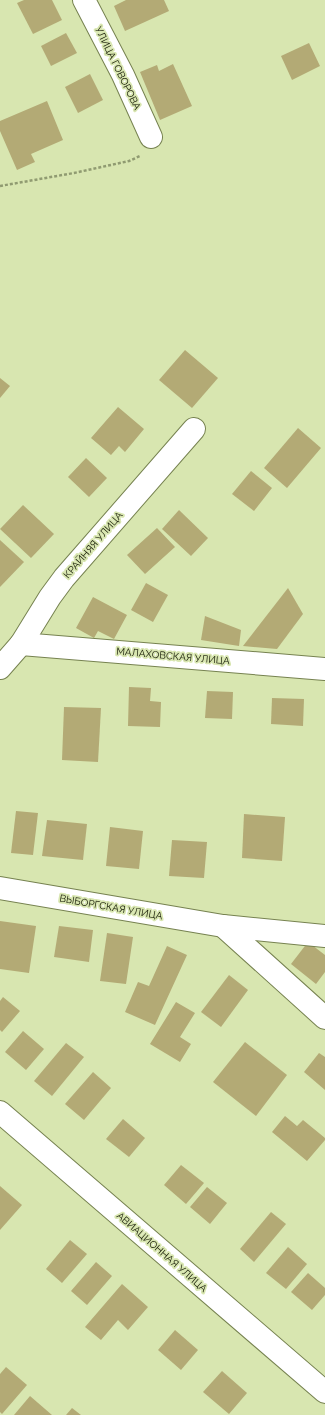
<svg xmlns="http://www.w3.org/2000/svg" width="325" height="1415" font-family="Raleway,sans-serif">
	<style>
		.building { fill: #b3aa75 }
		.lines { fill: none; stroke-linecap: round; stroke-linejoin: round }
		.minor-casing { stroke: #768250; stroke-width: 24 }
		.path { stroke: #909b71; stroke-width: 2.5; stroke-dasharray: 3 2; stroke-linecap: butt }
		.minor { stroke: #fff; stroke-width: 22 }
		.labels { text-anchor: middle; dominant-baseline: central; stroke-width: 3.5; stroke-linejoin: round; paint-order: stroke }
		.street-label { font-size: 10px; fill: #131704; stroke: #d8e6b0 }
	</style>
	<rect width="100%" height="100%" fill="#d8e6b0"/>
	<g class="building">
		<path d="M24,0H52L62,20L33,34L17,3Z"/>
		<path d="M126,0H164L169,11L125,31L114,6Z"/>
		<path d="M66,33L77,53L51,66L41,46Z"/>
		<path d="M309,43L320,66L292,80L281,56Z"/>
		<path d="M173,64L192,106L160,120L140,72L157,65L159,71Z"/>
		<path d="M90,74L103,100L78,113L65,87Z"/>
		<path d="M47,101L63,140L31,154L35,162L17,170L0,131V121Z"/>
		<path d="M185,350L218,378L192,408L159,380Z"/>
		<path d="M0,378L10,386L0,398Z"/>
		<path d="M118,407L144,429L125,452L119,446L111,455L91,438Z"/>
		<path d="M298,428L321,448L287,488L264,468Z"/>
		<path d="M86,458L107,478L89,497L68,477Z"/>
		<path d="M251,471L272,488L254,511L232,494Z"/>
		<path d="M23,505L54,534L31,558L0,529Z"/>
		<path d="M179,510L208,538L191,556L162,529Z"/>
		<path d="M157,528L175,547L145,574L127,555Z"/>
		<path d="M0,540L24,562L0,587Z"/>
		<path d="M146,583L168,595L153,622L131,610Z"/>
		<path d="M288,588L303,614L277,649L243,646Z"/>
		<path d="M93,597L127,615L114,639L98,631L94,638L76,628Z"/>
		<path d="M205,616L241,630L239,646L201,640Z"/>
		<path d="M129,687L151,688L150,701L161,702L160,727L128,726Z"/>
		<path d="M207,691L233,692L232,719L205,718Z"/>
		<path d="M272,698L304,699L303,726L271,724Z"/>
		<path d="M64,707L101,708L98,762L62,760Z"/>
		<path d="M16,811L38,813L33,855L11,853Z"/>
		<path d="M244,814L285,817L282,861L242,858Z"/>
		<path d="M47,820L87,824L83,860L42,856Z"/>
		<path d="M110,827L143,831L139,869L106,866Z"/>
		<path d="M172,840L207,842L204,878L169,876Z"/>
		<path d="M0,921L36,926L29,973L0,969Z"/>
		<path d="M59,926L93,930L89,962L54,957Z"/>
		<path d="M107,933L133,937L126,984L100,981Z"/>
		<path d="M308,942L325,955V972L316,984L291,964Z"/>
		<path d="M167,946L187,955L155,1025L125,1012L138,982L149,986Z"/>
		<path d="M229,975L248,990L221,1027L201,1012Z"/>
		<path d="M3,997L20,1011L2,1032L0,1030V1001Z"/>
		<path d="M176,1002L195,1013L180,1037L191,1044L180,1062L150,1044Z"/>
		<path d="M23,1031L44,1049L26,1070L5,1052Z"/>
		<path d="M245,1042L287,1075L256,1116L213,1082Z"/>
		<path d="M66,1043L84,1057L52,1096L34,1081Z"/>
		<path d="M319,1053L325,1057V1090L304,1072Z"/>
		<path d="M93,1072L111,1088L84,1120L65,1104Z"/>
		<path d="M285,1116L297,1126L303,1120L325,1138V1140L307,1161L272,1132Z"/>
		<path d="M123,1119L145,1138L129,1157L106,1139Z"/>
		<path d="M181,1165L204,1183L186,1204L164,1185Z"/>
		<path d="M0,1186L22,1205L0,1230Z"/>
		<path d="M207,1187L227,1203L210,1224L190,1207Z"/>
		<path d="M271,1212L286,1224L254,1262L240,1249Z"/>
		<path d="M70,1240L87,1254L62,1283L46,1269Z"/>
		<path d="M288,1247L307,1264L286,1289L266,1273Z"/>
		<path d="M96,1262L112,1276L87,1305L71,1291Z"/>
		<path d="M308,1273L325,1288V1295L312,1310L291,1292Z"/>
		<path d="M122,1284L148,1307L128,1330L118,1320L101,1340L85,1327Z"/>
		<path d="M175,1330L198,1350L181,1370L158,1350Z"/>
		<path d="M6,1367L27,1385L2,1414L0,1412V1374Z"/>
		<path d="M222,1371L247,1393L229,1414L203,1392Z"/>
		<path d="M30,1396L52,1415H14Z"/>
		<path d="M72,1408L81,1415H66Z"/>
	</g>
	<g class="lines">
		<g class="minor-casing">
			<g id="minor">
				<path d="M84,0L123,75L151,137"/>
				<path d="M21,644L325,669"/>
				<path d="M0,668L21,644L50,597L64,578L194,429"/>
				<path d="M0,888L223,926L325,936"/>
				<path d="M223,926L325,1018"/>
				<path d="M0,1112L325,1392"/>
			</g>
		</g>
		<path class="path" d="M0,186L74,173L129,161L140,156"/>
		<use href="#minor" class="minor"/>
	</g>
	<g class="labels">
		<g class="street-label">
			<text transform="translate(118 68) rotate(64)">УЛИЦА ГОВОРОВА</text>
			<text transform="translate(93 545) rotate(-49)">КРАЙНЯЯ УЛИЦА</text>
			<text transform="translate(173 656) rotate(5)">МАЛАХОВСКАЯ УЛИЦА</text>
			<text transform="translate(111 907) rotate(10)">ВЫБОРГСКАЯ УЛИЦА</text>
			<text transform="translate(162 1252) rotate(41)">АВИАЦИОННАЯ УЛИЦА</text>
		</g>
	</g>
</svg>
